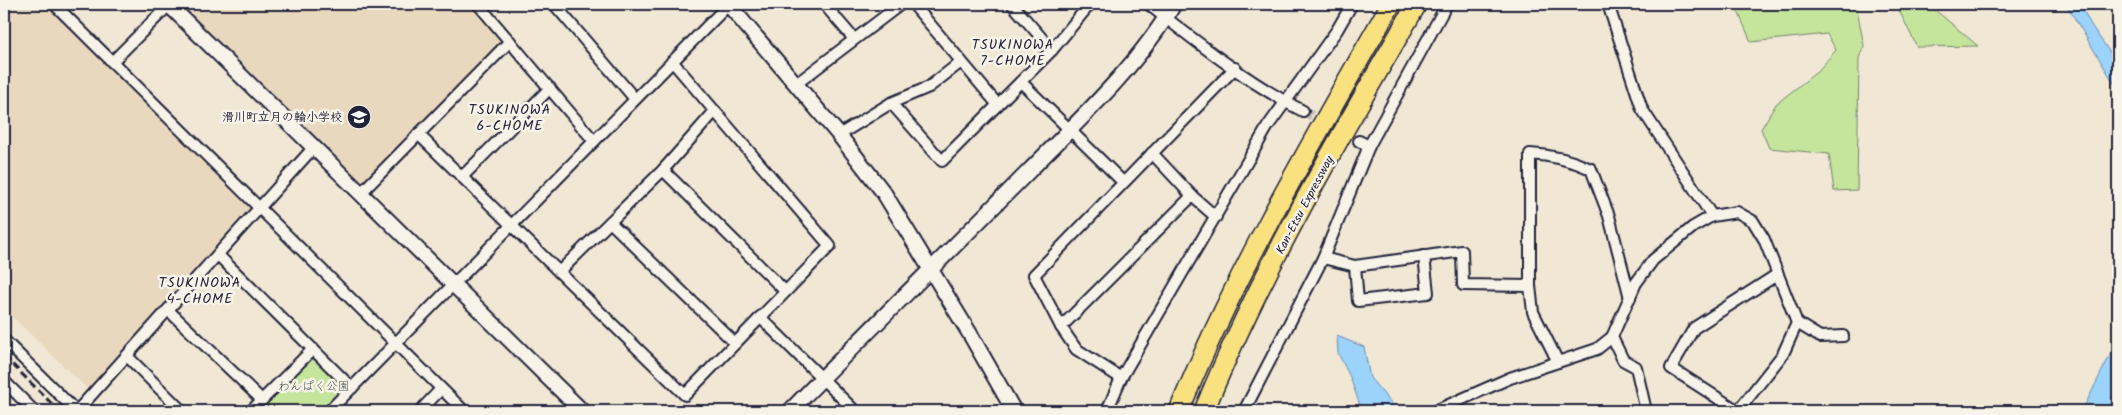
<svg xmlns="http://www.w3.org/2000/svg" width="2122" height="415" font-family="Kalam,'Klee One',sans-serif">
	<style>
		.built { fill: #e8d8be }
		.green { fill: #c5e59d; stroke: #74846c }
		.water { fill: #9cd3fb; stroke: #6b8cae }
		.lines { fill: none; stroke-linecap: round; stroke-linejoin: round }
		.street-tunnel { stroke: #c7c0b6; stroke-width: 10; stroke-dasharray: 10 5; stroke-linecap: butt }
		.street-casing { stroke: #22223b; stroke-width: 14 }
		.secondary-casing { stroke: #22223b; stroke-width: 18 }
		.highway-casing { stroke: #22223b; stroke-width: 22 }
		.street { stroke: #f7f3e8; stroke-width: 10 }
		.secondary { stroke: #f7f3e8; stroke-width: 14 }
		.highway { stroke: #fae180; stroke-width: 19 }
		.rail { stroke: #22223b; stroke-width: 3; stroke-dasharray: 8 4; stroke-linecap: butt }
		.labels { text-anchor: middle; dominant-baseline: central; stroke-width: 5; stroke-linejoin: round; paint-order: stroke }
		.poi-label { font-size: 12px; font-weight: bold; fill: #22223b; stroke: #f7f3e8; text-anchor: end }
		.street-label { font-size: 12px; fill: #22223b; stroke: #f7f3e8 }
		.park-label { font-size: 12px; fill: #4b5354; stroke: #f7f3e8 }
		.neighbourhood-label { font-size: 14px; letter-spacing: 1px; fill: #22223b; stroke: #f7f3e8 }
	</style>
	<rect width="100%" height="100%" fill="#f0e7d5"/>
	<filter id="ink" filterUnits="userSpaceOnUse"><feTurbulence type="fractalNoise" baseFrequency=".02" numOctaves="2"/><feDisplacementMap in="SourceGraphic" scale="10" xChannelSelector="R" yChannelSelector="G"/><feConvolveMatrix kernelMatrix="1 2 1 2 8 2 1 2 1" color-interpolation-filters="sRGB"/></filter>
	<g filter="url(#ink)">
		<g class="built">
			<path d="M4,4H54L260,208L93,394L4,309Z"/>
			<path d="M168,4H479L510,41L361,193Z"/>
		</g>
		<g class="green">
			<path d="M1735,4H1856L1864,46L1859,58L1857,190L1834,191L1829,154L1769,148L1761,129L1776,104L1818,71L1836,50L1827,34L1751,42Z"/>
			<path d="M1896,4H1928L1978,46L1917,47Z"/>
			<path d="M313,349L352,388L329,411H251Z"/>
		</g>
		<g class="water">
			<path d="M2066,4H2080L2091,25L2118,64V90Z"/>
			<path d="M1337,336L1364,347L1370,378L1398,411H1362L1350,377L1338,353Z"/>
			<path d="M2118,342V387L2107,411H2082L2106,363Z"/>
		</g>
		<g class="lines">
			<path class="street-tunnel" d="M1303,111L1359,141"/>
			<g class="street-casing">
				<g id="street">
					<path d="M54,4L464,411"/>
					<path d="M478,4L594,141"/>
					<path d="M554,4L635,99"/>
					<path d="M824,4L854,39"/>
					<path d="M913,4L998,105"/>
					<path d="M1012,4L1052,50"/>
					<path d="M1148,4C1197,42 1248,83 1303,111"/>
					<path d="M1608,4L1642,109L1712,216"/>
					<path d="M112,62L169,5"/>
					<path d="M1021,82L1123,182"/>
					<path d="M796,84L901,4"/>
					<path d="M891,103L942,161L1052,50L1090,4"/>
					<path d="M418,134L685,395L830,246L672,61"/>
					<path d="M839,135L891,103L929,87L961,62"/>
					<path d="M1359,141L1369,146"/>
					<path d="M1152,153L1192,196L1216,217"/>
					<path d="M663,170L785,291"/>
					<path d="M462,177L550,88"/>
					<path d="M361,193L510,41"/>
					<path d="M610,222L735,343"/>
					<path d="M218,255L352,388"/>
					<path d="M1323,258L1355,266L1462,251L1463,285L1530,286"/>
					<path d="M1355,266L1358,301L1428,293L1424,256"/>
					<path d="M559,272L663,170L715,111"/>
					<path d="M168,310L262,400"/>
					<path d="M760,317L855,411"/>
					<path d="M1061,327L1192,196"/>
					<path d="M1612,337L1623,360L1636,367L1646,411"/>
					<path d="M4,340L76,411"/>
					<path d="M127,356L182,411"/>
					<path d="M1558,362L1533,312L1530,286V154C1552,155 1571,160 1591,169L1609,216L1630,298"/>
					<path d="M1121,378L1076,349L1061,327L1034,275L1235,68"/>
					<path d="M4,381L34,411"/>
					<path d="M77,411L314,147"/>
					<path d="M251,411L313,349"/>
					<path d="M329,411L729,4"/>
					<path d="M420,411L441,389"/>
					<path d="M1107,411L1121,378L1268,126L1337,30L1352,4"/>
					<path d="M1244,411L1323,258L1369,146L1447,4"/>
					<path d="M1435,411L1510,378L1597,349L1612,337L1636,283L1653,260L1693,227L1712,216L1737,212L1753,221L1764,239L1797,323L1820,337L1843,336"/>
					<path d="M1738,411L1671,368L1694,328L1778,274"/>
					<path d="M1738,411L1783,354L1797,323"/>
				</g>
			</g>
			<g class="secondary-casing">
				<g id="secondary">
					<path d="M168,4L582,411"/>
					<path d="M728,4L839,135L884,193L970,334L1014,411"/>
					<path d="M790,411C868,331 949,252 1028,172C1079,120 1137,67 1174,4"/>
				</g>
			</g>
			<g class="highway-casing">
				<g id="highway">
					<path d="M1179,411C1237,269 1315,137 1391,4"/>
					<path d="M1204,411C1261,271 1341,134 1417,4"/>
				</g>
			</g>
			<use href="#street" class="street"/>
			<use href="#secondary" class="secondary"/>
			<use href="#highway" class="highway"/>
			<path class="rail" d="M4,356L59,411"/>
		</g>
	</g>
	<defs>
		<g id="school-disc" transform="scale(1.25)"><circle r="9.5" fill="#22223b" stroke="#f7f3e8"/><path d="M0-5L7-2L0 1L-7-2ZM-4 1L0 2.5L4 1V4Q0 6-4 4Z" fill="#fff"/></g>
	</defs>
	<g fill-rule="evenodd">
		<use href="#school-disc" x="359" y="117"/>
	</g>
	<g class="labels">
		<g class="poi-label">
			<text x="342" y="117">滑川町立月の輪小学校</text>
		</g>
		<g class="street-label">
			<text transform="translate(1305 205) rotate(-62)">Kan-Etsu Expressway</text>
		</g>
		<g class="park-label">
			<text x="314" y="386">わんぱく公園</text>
		</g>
		<g class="neighbourhood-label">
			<text x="1013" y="45">TSUKINOWA<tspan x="1013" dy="16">7-CHOME</tspan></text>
			<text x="510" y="110">TSUKINOWA<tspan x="510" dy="16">6-CHOME</tspan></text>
			<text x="200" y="283">TSUKINOWA<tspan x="200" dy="16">4-CHOME</tspan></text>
		</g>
	</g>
	<rect width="2122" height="415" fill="none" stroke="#f7f3e8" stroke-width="20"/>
	<rect x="10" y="10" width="2102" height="395" fill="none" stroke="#22223b" stroke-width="2" filter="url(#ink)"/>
</svg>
